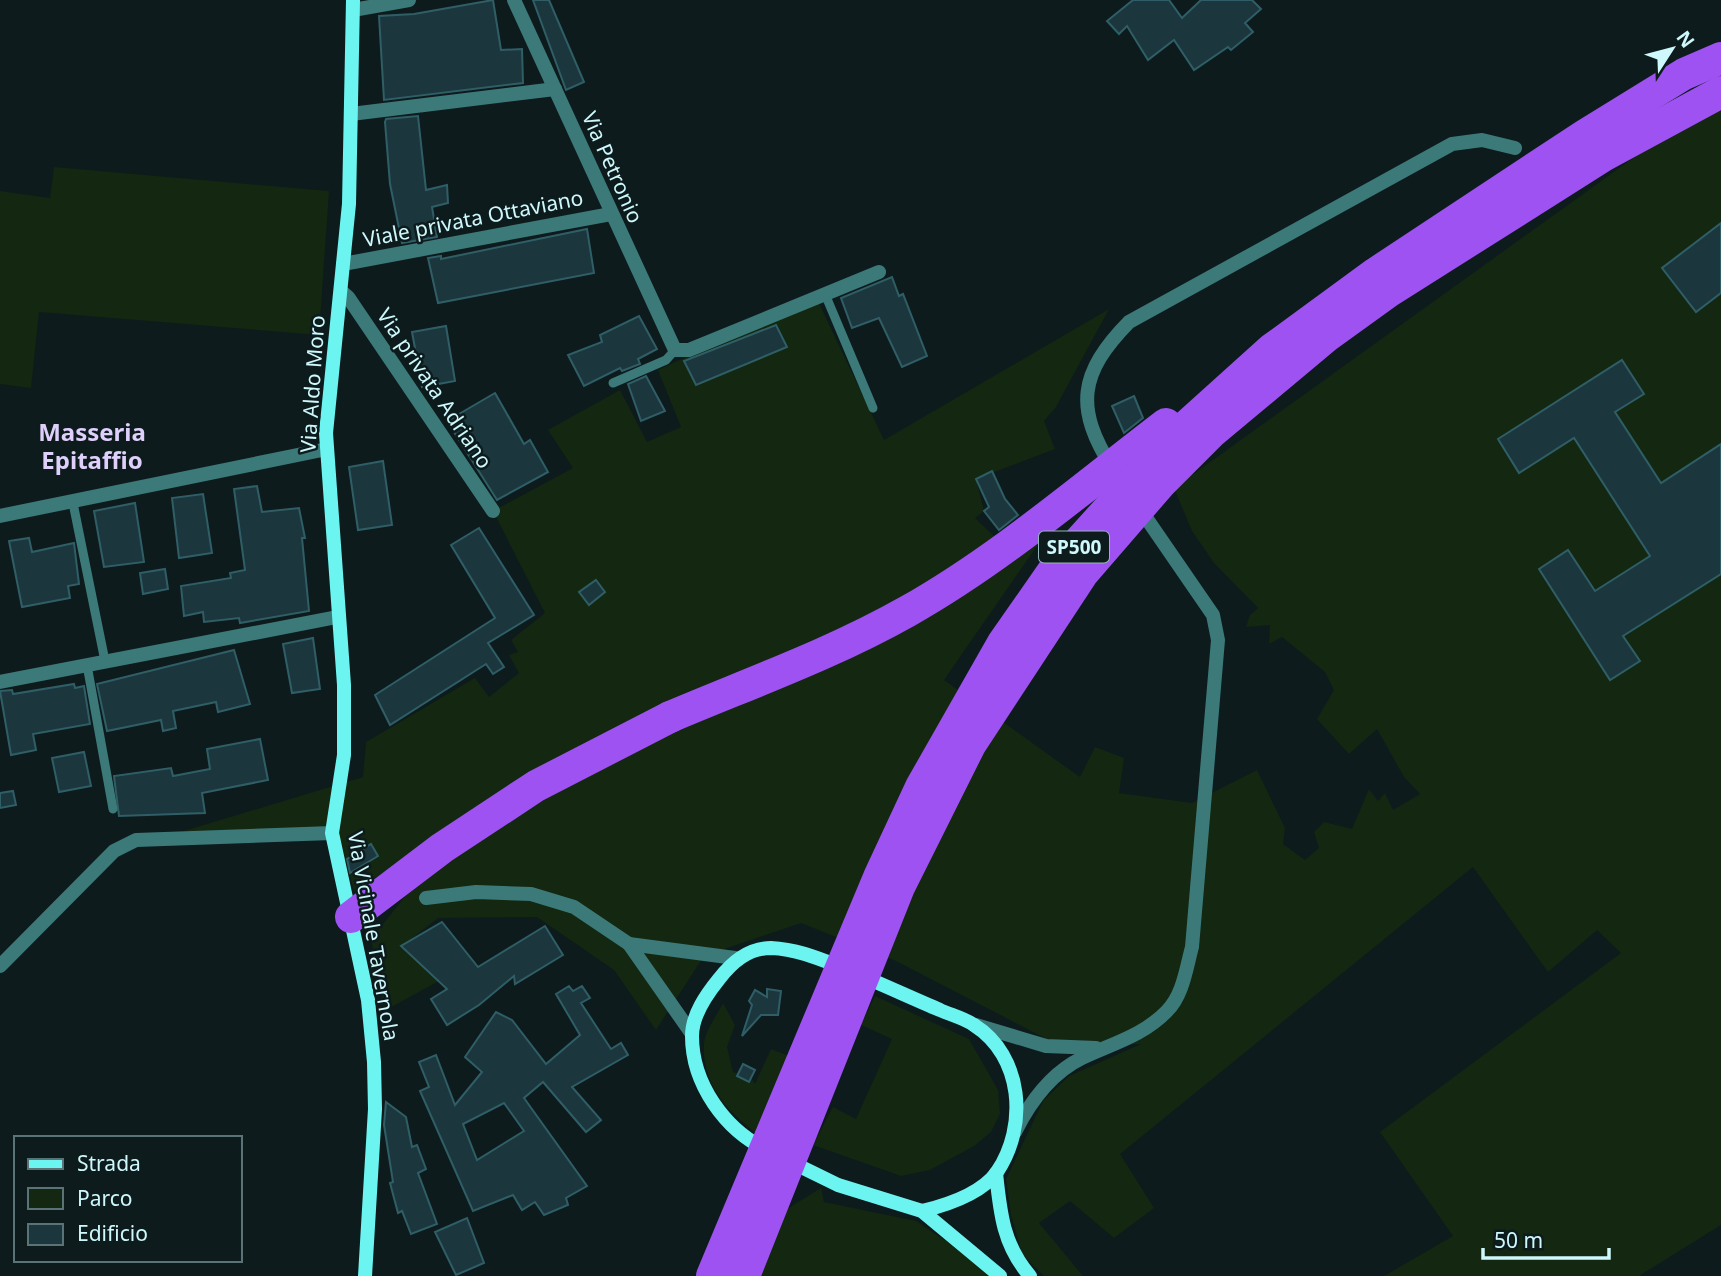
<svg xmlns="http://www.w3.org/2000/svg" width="1721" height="1276" font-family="'Noto Sans',sans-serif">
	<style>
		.green { fill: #132711 }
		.building { fill: #1b373d; stroke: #2f5e67; stroke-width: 2; fill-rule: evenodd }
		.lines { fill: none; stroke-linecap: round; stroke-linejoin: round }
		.lane { stroke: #3c7979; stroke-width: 9 }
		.street { stroke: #3c7979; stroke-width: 14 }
		.secondary { stroke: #6cf4f1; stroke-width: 14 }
		.highway { stroke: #9f52f2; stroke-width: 32 }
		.highway-bridge { stroke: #9f52f2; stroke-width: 32 }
		.labels { text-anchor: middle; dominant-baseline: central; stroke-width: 5; stroke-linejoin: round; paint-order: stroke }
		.shield { fill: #0d1b1d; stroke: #94b6b8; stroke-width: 2 }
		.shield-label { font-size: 19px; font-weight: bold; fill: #cef8fb }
		.street-label { font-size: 21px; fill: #cef8fb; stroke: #0d1b1d }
		.quarter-label { font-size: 24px; font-weight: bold; fill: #decffb; stroke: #0d1b1d }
	</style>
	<rect width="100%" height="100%" fill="#0d1b1d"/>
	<g class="green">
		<path d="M1721,105V1225L1639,1276H1384L1453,1236L1380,1132L1621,953L1597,930L1548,972L1473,867L1120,1154L1154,1208L1114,1238L1070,1201L1039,1223L1083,1276H1044L1022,1254L1011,1215L1006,1179L1043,1101L1069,1076L1141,1044L1064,1048L896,961L801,923L704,956L656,1030L614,970L537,917L438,918L402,946L439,981L384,1011L371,939L428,868L413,854L354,891L341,841L332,833L184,831L363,777L366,742L475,678L489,697L519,673L509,655L518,652L511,640L545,613L493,511L573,468L548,430L620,390L647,442L681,427L658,370L816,297L884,440L1109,309L1056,407L1044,421L1055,449L976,479L984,511L975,518L994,536L1055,520L944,680L1080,777L1095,747L1124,758L1119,793L1192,803L1257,770L1285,828L1283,844L1305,860L1319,848L1314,832L1324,822L1352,829L1369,789L1378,801L1385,793L1393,810L1420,794L1404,777L1377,729L1349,754L1317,719L1334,690L1325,672L1282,637L1269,644L1270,625L1246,627L1250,615L1258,608L1214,563L1192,531L1174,488L1693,115Z"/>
		<path d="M54,167L329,191L319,335L39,312L31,388L0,384V191L50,198Z"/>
		<path d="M875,996L969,1039L998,1090L1000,1114L991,1132L974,1146L930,1170L901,1176L813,1145L833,1107L856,1119L892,1039L861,1025Z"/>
		<path d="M723,1003L735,1025L727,1047L733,1072L751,1078L755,1084L771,1049L792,1057L761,1137C730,1114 701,1086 704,1043C705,1031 717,1015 723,1003Z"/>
		<path d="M821,1188L824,1202L916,1221L966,1254L990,1276H755L787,1209Z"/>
	</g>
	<g class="building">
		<path d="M493,0L501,50L522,49L523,83L384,100L379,16L414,14Z"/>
		<path d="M533,0H549L584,82L566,90Z"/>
		<path d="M1133,0H1169L1182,18L1201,0H1252L1261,9L1245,23L1253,32L1231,50L1228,47L1194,70L1174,40L1148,60L1127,26L1119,34L1107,21Z"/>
		<path d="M418,116L426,190L447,185L448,203L432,207L437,237L402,243L390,184L385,122L386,119Z"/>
		<path d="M1721,223V293L1696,312L1662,268Z"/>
		<path d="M587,229L594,273L438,303L428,258L441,256V259Z"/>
		<path d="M892,277L899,296L903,294L927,356L902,367L879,318L852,328L841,298Z"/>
		<path d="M639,316L657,349L638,359L640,364L622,371L620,368L584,386L568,355L602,342L600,335Z"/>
		<path d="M776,325L787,347L696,385L684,361Z"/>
		<path d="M446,326L455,381L422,387L412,332Z"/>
		<path d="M1622,360L1644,394L1615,412L1661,483L1721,444V574L1623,636L1640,661L1610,680L1539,569L1568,550L1595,591L1650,556L1574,438L1519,473L1498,439Z"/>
		<path d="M646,376L665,411L641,421L628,384Z"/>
		<path d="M495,393L524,444L530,440L548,472L497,500L447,421Z"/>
		<path d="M1134,396L1143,418L1124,433L1112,406Z"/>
		<path d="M383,461L392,525L358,530L349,467Z"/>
		<path d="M992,471L1005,499L1018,515L999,530L984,511L989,507L976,479Z"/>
		<path d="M257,486L262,512L299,508L305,538H302L309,611L240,623L239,618L204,622L203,612L184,616L181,586L231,578L230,573L245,570L234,489Z"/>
		<path d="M203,494L212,553L179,558L172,498Z"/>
		<path d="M135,503L144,562L104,567L94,511Z"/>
		<path d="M479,528L534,615L488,643L504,667L493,674L486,664L390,725L375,695L495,618L451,545Z"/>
		<path d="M29,538L32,552L74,543L79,584L68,586L70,598L22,607L9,541Z"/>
		<path d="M165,569L168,589L143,594L140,573Z"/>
		<path d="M596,580L605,592L589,605L579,592Z"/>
		<path d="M313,638L320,689L292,693L283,644Z"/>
		<path d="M234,650L250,704L218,712L216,702L173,711L176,728L163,731L161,720L107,731L97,684Z"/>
		<path d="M74,684L75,688L84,686L90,724L33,734L36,750L11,755L0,691L12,690L13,694Z"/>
		<path d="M260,739L268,780L202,793L205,813L119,816L114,776L171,768L173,776L210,769L207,749Z"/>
		<path d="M84,752L91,786L59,792L52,758Z"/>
		<path d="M13,791L16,805L0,808V793Z"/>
		<path d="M371,844L378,856L350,873L347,859Z"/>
		<path d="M442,922L478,967L545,926L563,955L515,984L514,976L479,1005L447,1025L431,999L447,989L401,946Z"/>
		<path d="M569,986L573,991L582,986L590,998L581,1003L611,1049L621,1043L628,1055L572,1087L601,1120L586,1132L543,1082L524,1098L587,1186L566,1198L568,1205L544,1215L535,1202L522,1210L513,1195L473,1211L420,1091L429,1087L419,1062L436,1055L455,1105L482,1072L465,1057L496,1012L512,1020L546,1064L580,1035L556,994ZM504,1103L524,1131L477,1160L463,1124Z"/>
		<path d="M767,989L781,991L778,1015H761L742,1036L752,1005L749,1001L755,990L767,997Z"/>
		<path d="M743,1064L755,1070L749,1082L737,1076Z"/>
		<path d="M386,1102L406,1117L412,1147L417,1145L426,1169L418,1173L437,1224L411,1234L402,1211L398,1213L390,1183L393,1182L384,1125Z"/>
		<path d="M467,1218L484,1263L456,1275L435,1232Z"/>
	</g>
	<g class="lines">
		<g class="lane">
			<path d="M825,294L873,408"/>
			<path d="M613,383L666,360L675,350"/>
			<path d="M74,508L105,661"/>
			<path d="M87,665L113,809"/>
		</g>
		<g class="street">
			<path d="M514,0L675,350H689L879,272"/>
			<path d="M353,10L409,0"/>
			<path d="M351,114L555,89"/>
			<path d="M343,264L611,214"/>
			<path d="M341,291L348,297L493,511"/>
			<path d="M1113,469C1074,408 1079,373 1129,322L1452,144L1482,140L1515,148"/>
			<path d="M0,516L327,449"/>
			<path d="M0,682L337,617"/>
			<path d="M426,898L476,892L531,894L574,907L629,944L692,1034"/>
			<path d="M629,944L735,958"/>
			<path d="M0,966L114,851L136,840L332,833"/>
			<path d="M976,1025L1046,1046L1096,1048"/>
			<path d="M1015,1132C1030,1102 1051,1073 1082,1058C1111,1044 1143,1036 1167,1011C1183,995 1186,969 1192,947L1218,640L1213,615L1138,506"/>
		</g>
		<g class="secondary">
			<path d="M353,0L349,204L326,433L344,685V755L332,833L368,1000L374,1062L375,1109L365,1276"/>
			<path d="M862,976C888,987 914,999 940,1010C951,1015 964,1018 974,1025C1023,1056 1028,1126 997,1172C981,1194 947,1205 922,1211"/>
			<path d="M767,1150C725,1130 692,1084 692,1036C692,1015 706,995 719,979C732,962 748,948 771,948C797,949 820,959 843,968"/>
			<path d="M789,1161L838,1185L922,1211L1000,1276"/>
			<path d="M996,1173C1000,1212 1003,1245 1030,1276"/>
		</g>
		<path class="highway" d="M351,917L442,848L536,786L670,717"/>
		<g class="highway-bridge">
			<path d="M670,717C750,683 832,654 908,611C1000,559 1082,488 1166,424"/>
			<path d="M712,1276L880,875L921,787L1003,643L1056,567L1171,440L1272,349L1376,273L1585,135L1684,74L1721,58"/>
			<path d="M744,1276L899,887L970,745L1083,573L1160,484L1212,432L1327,336L1388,292L1603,156L1721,92"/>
		</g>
	</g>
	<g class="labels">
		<rect class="shield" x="1039" y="531.5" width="70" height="31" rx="5"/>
		<g class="shield-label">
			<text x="1074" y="547">SP500</text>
		</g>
		<g class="street-label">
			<text transform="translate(613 167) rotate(66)">Via Petronio</text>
			<text transform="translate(473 218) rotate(-11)">Viale privata Ottaviano</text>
			<text transform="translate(312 384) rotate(-86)">Via Aldo Moro</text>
			<text transform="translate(435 388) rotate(56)">Via privata Adriano</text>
			<text transform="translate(374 936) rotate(80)">Via Vicinale Tavernola</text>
		</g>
		<g class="quarter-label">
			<text x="92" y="431">Masseria<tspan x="92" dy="28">Epitaffio</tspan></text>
		</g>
	</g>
	<rect x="14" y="1136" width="228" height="126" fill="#0d1b1d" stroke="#5a7376" stroke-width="2"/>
	<rect x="28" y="1159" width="35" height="10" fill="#6cf4f1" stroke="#5a7376" stroke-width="2"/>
	<text x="77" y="1171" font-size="21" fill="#cef8fb">Strada</text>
	<rect x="28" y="1188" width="35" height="21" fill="#132711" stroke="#5a7376" stroke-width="2"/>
	<text x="77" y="1206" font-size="21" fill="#cef8fb">Parco</text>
	<rect x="28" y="1224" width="35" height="21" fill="#1b373d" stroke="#5a7376" stroke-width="2"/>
	<text x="77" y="1241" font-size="21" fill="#cef8fb">Edificio</text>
	<g transform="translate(1672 49) rotate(54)" stroke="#0d1b1d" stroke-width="5" paint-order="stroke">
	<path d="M0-5L12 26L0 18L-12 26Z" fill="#cef8fb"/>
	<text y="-10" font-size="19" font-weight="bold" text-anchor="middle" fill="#cef8fb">N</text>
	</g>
	<path d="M1483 1248v10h126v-10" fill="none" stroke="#cef8fb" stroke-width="3.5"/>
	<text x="1494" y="1248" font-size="21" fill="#cef8fb" stroke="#0d1b1d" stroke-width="5" paint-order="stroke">50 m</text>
</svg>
